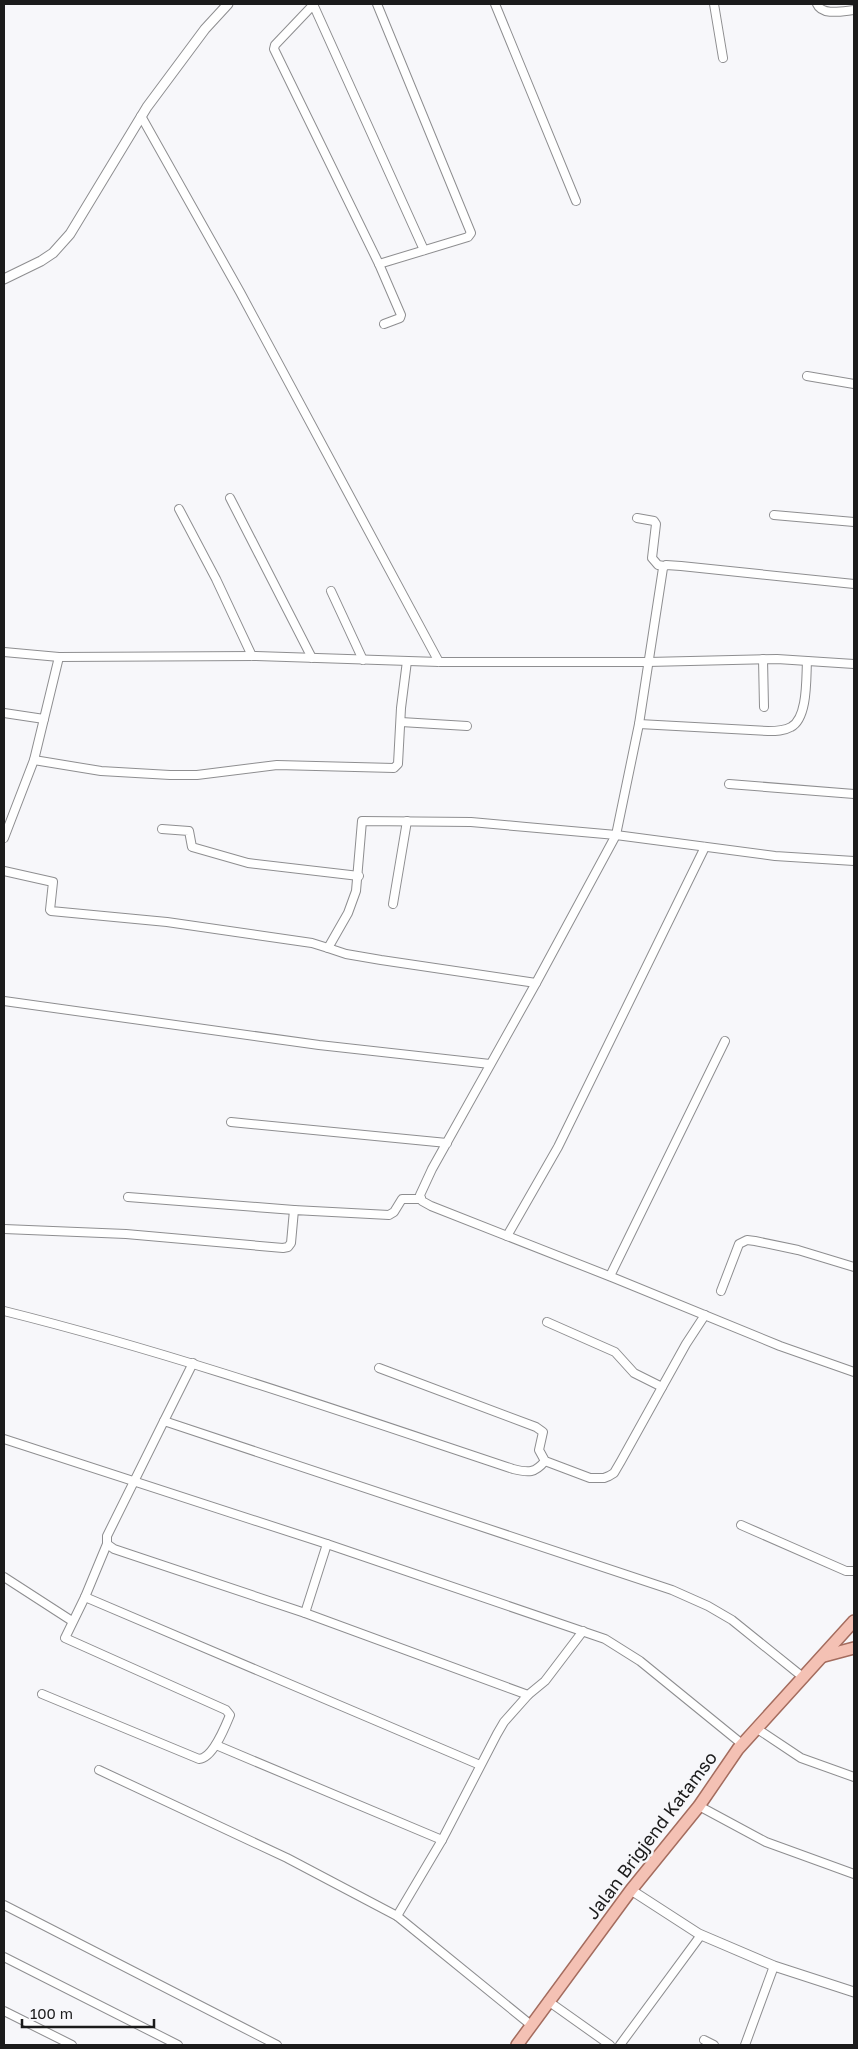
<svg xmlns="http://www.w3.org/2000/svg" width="858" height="2049" font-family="'Golos Text',sans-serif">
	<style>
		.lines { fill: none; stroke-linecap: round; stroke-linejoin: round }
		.minor-casing { stroke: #8e8e90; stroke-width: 10 }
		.tertiary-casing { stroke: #8e8e90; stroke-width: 11 }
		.primary-casing { stroke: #a46c5e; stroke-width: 14 }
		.minor { stroke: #fff; stroke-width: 8 }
		.tertiary { stroke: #fff; stroke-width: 9 }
		.primary { stroke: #f4c1b4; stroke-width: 11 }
		.labels { text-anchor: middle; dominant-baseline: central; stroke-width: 5; stroke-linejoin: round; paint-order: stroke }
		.street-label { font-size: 18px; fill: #1b1b1b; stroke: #f7f7fa }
	</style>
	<rect width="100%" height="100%" fill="#f7f7fa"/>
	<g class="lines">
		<g class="minor-casing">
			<g id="minor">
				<path d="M313,4L424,250"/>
				<path d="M314,4L275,45L274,49L379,264L401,315L400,318L384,324"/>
				<path d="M377,4L471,233L468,237L379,264"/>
				<path d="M495,4L576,201"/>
				<path d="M714,4L723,58"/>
				<path d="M817,4C822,16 843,11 854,10"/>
				<path d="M141,116L240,292L439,662"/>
				<path d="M807,376L854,384"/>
				<path d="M230,498L312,658"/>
				<path d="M179,509L216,579L252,656"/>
				<path d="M774,515L854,522"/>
				<path d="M637,518L654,521L656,524L652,558L658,565L664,566"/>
				<path d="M854,584L681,566L666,565L663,568L639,724L616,835L536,983L432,1169L420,1195L422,1201L431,1206L614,1278L780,1346L854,1372"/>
				<path d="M331,591L363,660"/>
				<path d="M4,652L59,657L256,656L439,662H648L777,659L854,664"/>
				<path d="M763,659L764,707"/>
				<path d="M4,713L44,719"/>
				<path d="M401,722L467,726"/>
				<path d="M639,724L768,731C776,731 784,731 791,727C808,718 806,678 807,661"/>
				<path d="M34,760L101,771L170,775H197L277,765L394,768L398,764L401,708L407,661"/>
				<path d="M729,784L854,794"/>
				<path d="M162,829L189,831L192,847L248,863L359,876"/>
				<path d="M4,838L34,760L59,657"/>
				<path d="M4,871L53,882L50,910L51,911L167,922L312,943L328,948"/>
				<path d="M393,904L407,821"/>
				<path d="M536,983L381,960L346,954L328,948L348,913L356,891L362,821L471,822L526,827L616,835L775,856L854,861"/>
				<path d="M4,1001L319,1045L490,1064"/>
				<path d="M231,1122L447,1143"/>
				<path d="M128,1197L294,1210"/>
				<path d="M4,1229L126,1234L283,1248L288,1247L291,1243L294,1210L389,1215L394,1212L402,1199H421"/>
				<path d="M507,1236L558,1147L705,847"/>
				<path d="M610,1276L725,1041"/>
				<path d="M721,1291L739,1244L747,1240L755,1241L798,1250L854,1267"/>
				<path d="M4,1311C177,1354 345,1413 513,1469C529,1473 535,1473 545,1461"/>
				<path d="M547,1322L615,1352L634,1373L662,1387"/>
				<path d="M379,1368L536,1427L543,1432L539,1450L545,1461L590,1478H604L609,1476L614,1473L621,1461L686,1344L705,1315"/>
				<path d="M164,1421L193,1363"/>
				<path d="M4,1439L327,1544L605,1639L640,1661L742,1744"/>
				<path d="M741,1525L846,1571H854"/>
				<path d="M4,1577L72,1621"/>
				<path d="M85,1597L107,1544"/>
				<path d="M305,1613L327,1544"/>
				<path d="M583,1631L545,1681L528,1695L305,1613L114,1549L107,1544V1536L164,1421L672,1590L708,1606L732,1620L804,1678"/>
				<path d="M42,1694L199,1759C213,1758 225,1727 230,1715L226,1710L65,1638L85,1597L480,1765"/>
				<path d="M528,1695L504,1722L497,1734L442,1840L397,1916L531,2025"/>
				<path d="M756,1728L801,1758L854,1777"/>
				<path d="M216,1745L442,1840"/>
				<path d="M99,1770L287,1858L397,1916"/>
				<path d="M699,1806L766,1842L854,1874"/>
				<path d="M4,1905L277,2045"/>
				<path d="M4,1957L178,2045"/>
				<path d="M548,2001L610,2045"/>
				<path d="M4,2011L72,2045"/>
				<path d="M704,2040L714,2045"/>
				<path d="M620,2045L701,1935"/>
				<path d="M745,2045L774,1966"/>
			</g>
		</g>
		<g class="tertiary-casing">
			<g id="tertiary">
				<path d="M4,279L41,261L53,253L70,234L147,107L205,29L228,4"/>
				<path d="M631,1890L699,1934L774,1966L854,1992"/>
			</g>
		</g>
		<g class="primary-casing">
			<g id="primary">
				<path d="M824,1656L854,1648"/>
				<path d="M517,2045L631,1890L699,1806L738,1749L854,1621"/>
			</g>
		</g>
		<use href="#minor" class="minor"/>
		<use href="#tertiary" class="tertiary"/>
		<use href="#primary" class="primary"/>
	</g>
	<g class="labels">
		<g class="street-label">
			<text transform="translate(651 1835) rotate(-53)">Jalan Brigjend Katamso</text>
		</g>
	</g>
	<rect width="858" height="2049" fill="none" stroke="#1b1b1b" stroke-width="10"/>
	<path d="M22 2019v8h132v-8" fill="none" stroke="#1b1b1b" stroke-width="2.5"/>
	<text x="30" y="2019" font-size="15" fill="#1b1b1b" stroke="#f7f7fa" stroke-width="4" paint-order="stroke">100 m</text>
</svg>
